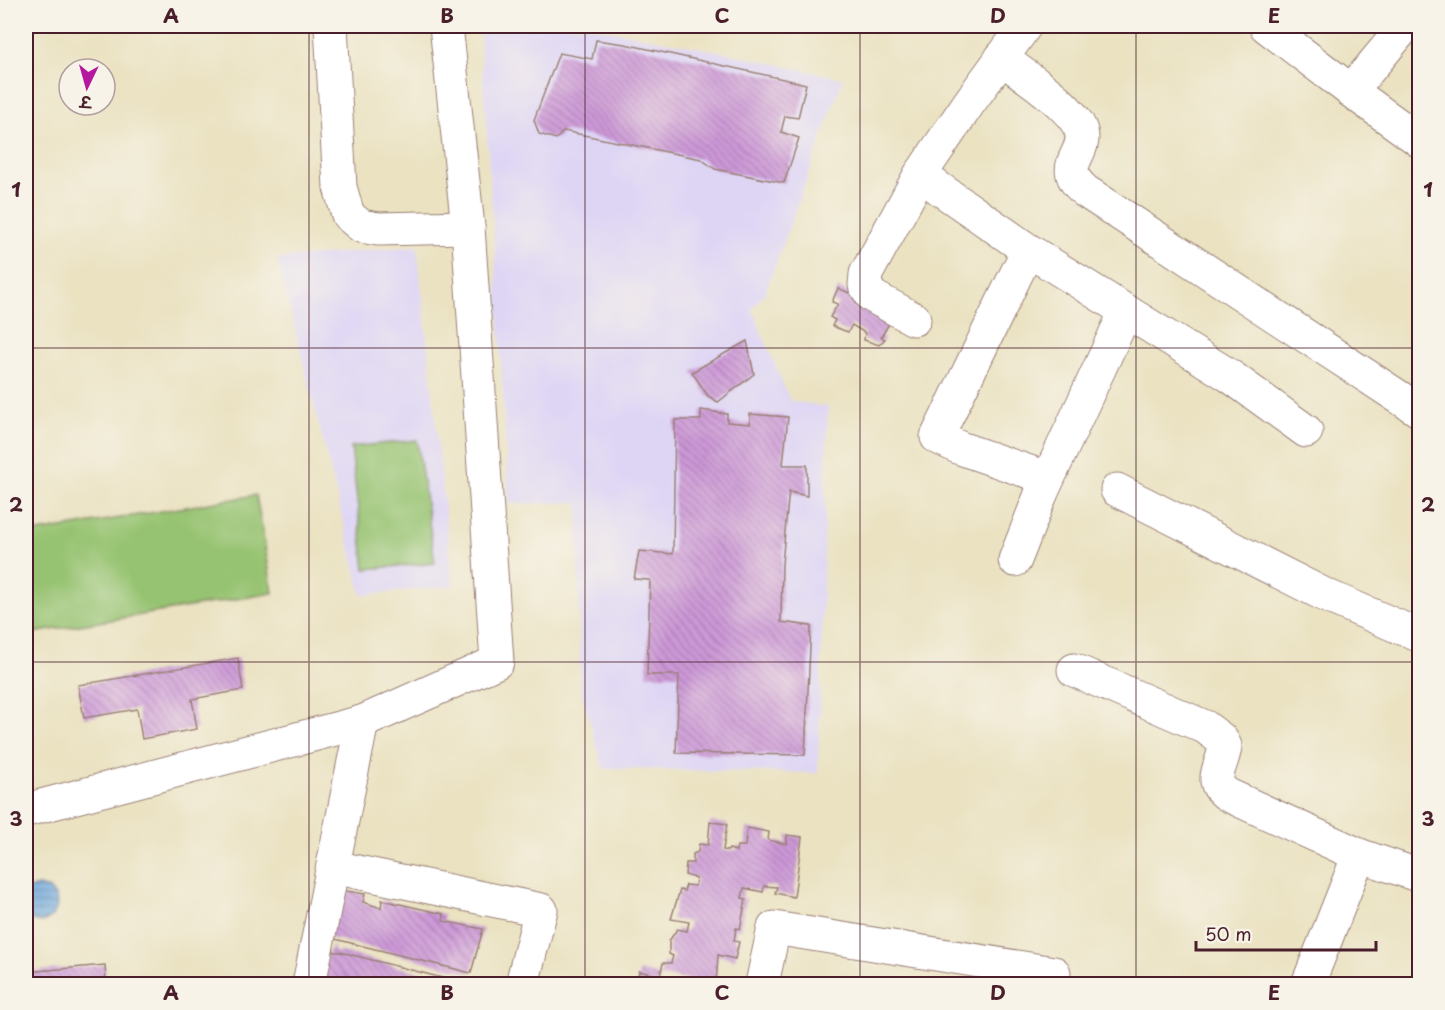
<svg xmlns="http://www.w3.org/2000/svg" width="1445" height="1010" font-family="'Playpen Sans','Playpen Sans Deva',sans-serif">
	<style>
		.built { fill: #ded5f5 }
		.grass { fill: #96c371; stroke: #70714e; stroke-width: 1.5 }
		.water { fill: url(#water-rules); stroke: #5a6283; stroke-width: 1.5 }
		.building { fill: url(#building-back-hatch) }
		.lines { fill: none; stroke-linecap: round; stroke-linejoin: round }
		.minor-casing { stroke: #9a8076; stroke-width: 35 }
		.minor { stroke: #fff; stroke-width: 33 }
		.grid { fill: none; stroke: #4a1f2b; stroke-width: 1.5; stroke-opacity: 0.55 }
		.neatline { fill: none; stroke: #4a1f2b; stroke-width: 2 }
		.grid-label { font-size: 20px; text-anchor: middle; font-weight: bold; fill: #4a1f2b }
	</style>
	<defs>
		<pattern id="water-rules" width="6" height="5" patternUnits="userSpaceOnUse" patternTransform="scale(1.5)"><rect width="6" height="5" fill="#6ba5db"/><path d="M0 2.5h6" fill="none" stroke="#5a86b2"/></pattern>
		<pattern id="building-back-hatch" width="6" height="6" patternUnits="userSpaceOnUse" patternTransform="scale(1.5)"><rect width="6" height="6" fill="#cd99d8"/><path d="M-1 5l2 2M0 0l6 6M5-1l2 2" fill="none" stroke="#a87caf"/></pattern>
	</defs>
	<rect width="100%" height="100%" fill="#f7f3e8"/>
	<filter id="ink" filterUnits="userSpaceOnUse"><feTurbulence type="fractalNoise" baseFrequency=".0167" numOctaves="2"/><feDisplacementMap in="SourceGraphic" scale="12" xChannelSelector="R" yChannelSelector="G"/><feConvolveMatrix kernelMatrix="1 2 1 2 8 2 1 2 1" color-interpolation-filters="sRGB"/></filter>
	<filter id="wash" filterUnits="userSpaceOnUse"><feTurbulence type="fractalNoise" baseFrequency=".008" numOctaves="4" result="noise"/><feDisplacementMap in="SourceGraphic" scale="24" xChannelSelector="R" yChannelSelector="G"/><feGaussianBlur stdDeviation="1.35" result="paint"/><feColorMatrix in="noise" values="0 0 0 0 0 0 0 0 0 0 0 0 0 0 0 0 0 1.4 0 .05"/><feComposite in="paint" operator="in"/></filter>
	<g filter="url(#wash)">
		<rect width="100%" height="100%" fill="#eae2c1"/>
		<g class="built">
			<path d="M481,26H586L721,52L843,79L765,293L752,309L790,401L828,407L818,773L603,768L580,686L578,502L509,504L494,235L480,39Z"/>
			<path d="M417,246L453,586L362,595L277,259Z"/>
		</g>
		<g class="grass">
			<path d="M417,440L435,563L365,569L351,447Z"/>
			<path d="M256,495L273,593L26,634V534Z"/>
		</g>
		<path class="water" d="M37,886C73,889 54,938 26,916V891Z"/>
		<g id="blocks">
			<g class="building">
				<path d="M596,40L625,44L806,84L798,118L785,116L781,132L799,138L784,183L715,169L701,159L564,131L556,139L539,134L534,120L559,53L592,59Z"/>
				<path d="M838,288L879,306L890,322L881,337L885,339L879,345L864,340L865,333L852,325L848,332L832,326L835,320L830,317L838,304L832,302Z"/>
				<path d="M747,341L754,374L718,402L708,396L692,372Z"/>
				<path d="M701,410L727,414V422L750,424V414L788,417L783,465H807V496L789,492L788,500L782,564L781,622L811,626L805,755L676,753L679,675H647L650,580L634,579L639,551L673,554L675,420H701Z"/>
				<path d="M238,658L243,690L192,699L197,729L142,739L137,709L84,718L78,685Z"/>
				<path d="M710,822L727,824L723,850L728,851L729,849L736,851L737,846H745L747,828L769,832L768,840L787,844V835L802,837L794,897L775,893L777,887L764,886L763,892L744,888L742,898L746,899L740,929L736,928L734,941L739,942L735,959L718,955L716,984L660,976L663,963H671L673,956L669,954V941L677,929L687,931L689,922L671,919L680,890L684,891L686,885L695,886L696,878L685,875L686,863H693V854L698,852L699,844L708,845Z"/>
				<path d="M334,889L365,894L363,902L381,908L382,900L444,914L443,921L483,929L471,973L319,935Z"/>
				<path d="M333,945L334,952H341L466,984H309Z"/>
				<path d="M105,965L106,984H26V972Z"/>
				<path d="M639,971L660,976L658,984H637Z"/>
			</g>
		</g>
	</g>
	<g filter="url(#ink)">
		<use href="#blocks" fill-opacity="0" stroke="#9a8076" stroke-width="1.5"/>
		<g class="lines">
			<g class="minor-casing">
				<g id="minor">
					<path d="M331,26L340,187L348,215L361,226L378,229L468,227"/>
					<path d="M1266,26L1351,91L1420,141"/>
					<path d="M1001,58C1022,74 1073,106 1081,131C1088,155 1055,165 1085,191L1420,411"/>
					<path d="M1351,91L1405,26"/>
					<path d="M920,175L1028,250L1230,376L1306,431"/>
					<path d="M1028,250L937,437L960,448L1044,477L1041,494"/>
					<path d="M914,319L872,296L865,285L866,274L920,175L969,103L1025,26"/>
					<path d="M1117,490L1325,595L1420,636"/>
					<path d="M1015,560L1041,494L1126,311"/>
					<path d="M1074,670L1205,727L1221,739L1225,746C1223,767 1206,781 1228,795L1359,855L1420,876"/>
					<path d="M26,810L362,722L497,662L468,227L446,26"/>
					<path d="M333,867L541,910L522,984"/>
					<path d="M309,984L362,722"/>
					<path d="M762,984L774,928L1054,973"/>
					<path d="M1308,984L1359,855"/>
				</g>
			</g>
			<use href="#minor" class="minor"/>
		</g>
	</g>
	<path class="grid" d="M309,26V984M585,26V984M860,26V984M1136,26V984M26,348H1420M26,662H1420"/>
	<rect width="1445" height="1010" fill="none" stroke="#f7f3e8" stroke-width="66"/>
	<g transform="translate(87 87) rotate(185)"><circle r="28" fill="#f7f3e8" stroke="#b29e9c" stroke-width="1.5"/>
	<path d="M0-4.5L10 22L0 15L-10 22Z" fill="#b5179e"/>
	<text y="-9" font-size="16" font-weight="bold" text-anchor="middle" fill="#4a1f2b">उ</text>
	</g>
	<path d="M1196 941v9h180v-9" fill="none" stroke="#4a1f2b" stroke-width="3"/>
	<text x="1205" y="941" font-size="18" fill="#4a1f2b" stroke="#f7f3e8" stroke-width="4.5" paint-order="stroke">50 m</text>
	<rect x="33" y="33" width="1379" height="944" class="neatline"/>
	<g class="grid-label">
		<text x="171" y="23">A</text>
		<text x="447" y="23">B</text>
		<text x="722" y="23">C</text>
		<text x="998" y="23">D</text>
		<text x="1274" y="23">E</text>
		<text x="16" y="197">1</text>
		<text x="1428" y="197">1</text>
		<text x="16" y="512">2</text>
		<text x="1428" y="512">2</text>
		<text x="16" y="826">3</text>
		<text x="1428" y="826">3</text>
		<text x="171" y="1000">A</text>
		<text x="447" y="1000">B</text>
		<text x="722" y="1000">C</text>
		<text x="998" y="1000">D</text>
		<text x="1274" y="1000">E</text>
	</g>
</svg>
